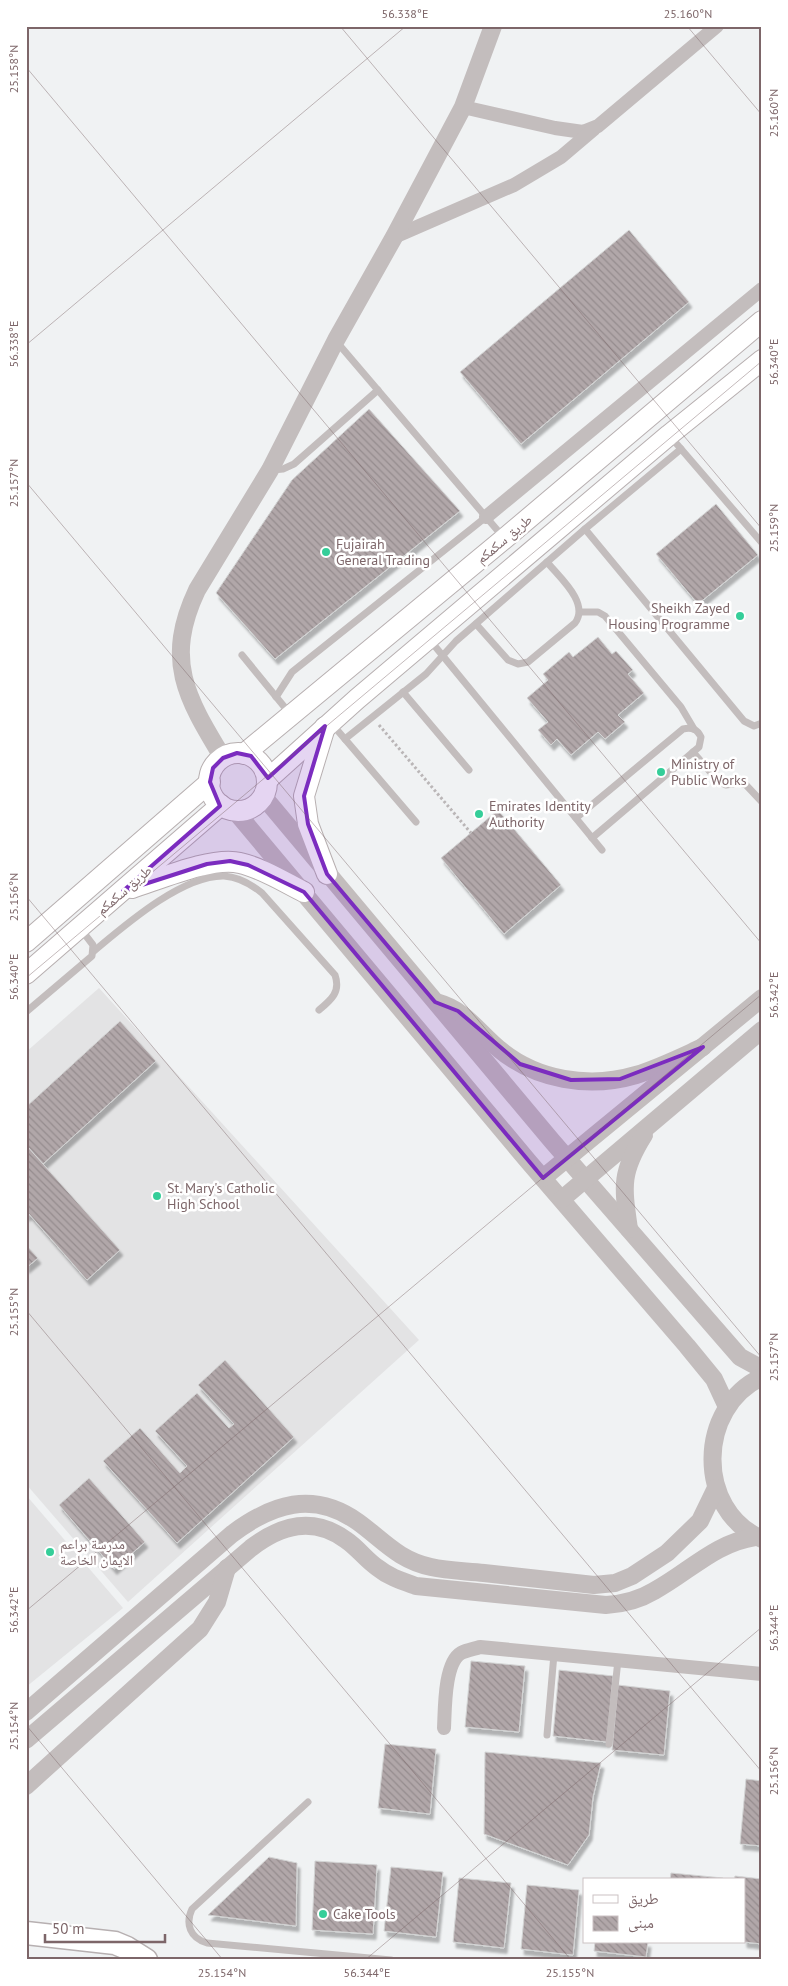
<svg xmlns="http://www.w3.org/2000/svg" width="788" height="1986" font-family="'PT Sans','Noto Naskh Arabic',sans-serif">
	<style>
		.built { fill: #e3e3e4 }
		.building { fill: url(#building-back-hatch); stroke: #d3d4d4; filter: url(#shadow) }
		.lines { fill: none; stroke-linecap: round; stroke-linejoin: round }
		.secondary-casing { stroke: #b7afb0; stroke-width: 22 }
		.primary-casing { stroke: #b7b0b1; stroke-width: 25 }
		.path { stroke: #bab6b7; stroke-width: 3; stroke-dasharray: 2.5 2.5; stroke-linecap: butt }
		.service { stroke: #c3bdbd; stroke-width: 7 }
		.minor { stroke: #c3bdbd; stroke-width: 14 }
		.tertiary { stroke: #c3bdbd; stroke-width: 18 }
		.secondary { stroke: #fff; stroke-width: 20 }
		.primary { stroke: #fff; stroke-width: 22 }
		.marked { fill: #7b2cbf; fill-opacity: 0.2; stroke: #7b2cbf; stroke-width: 4; stroke-linejoin: round }
		.ticks { fill: none; stroke: #7d6669; stroke-width: 1; stroke-opacity: 0.45 }
		.poi-dot { fill: #35ce99; stroke: #fff; stroke-width: 2 }
		.labels { text-anchor: middle; dominant-baseline: central; stroke-width: 5; stroke-linejoin: round; paint-order: stroke }
		.street-label { font-size: 14px; fill: #7d6669; stroke: #fff }
		.poi-label { font-size: 14px; fill: #7d6669; stroke: #fff; text-anchor: start }
		.neatline { fill: none; stroke: #7d6669; stroke-width: 2 }
		.ticks-label { font-size: 12px; text-anchor: middle; fill: #7d6669 }
	</style>
	<defs>
		<pattern id="building-back-hatch" width="6" height="6" patternUnits="userSpaceOnUse" patternTransform="scale(1.25)"><rect width="6" height="6" fill="#b1a7a9"/><path d="M-1 5l2 2M0 0l6 6M5-1l2 2" fill="none" stroke="#958c8e"/></pattern>
		<filter id="shadow"><feDropShadow dx="3" dy="5.5" stdDeviation="1" flood-color="#0004"/></filter>
	</defs>
	<rect width="100%" height="100%" fill="#f0f2f3"/>
	<g class="built">
		<path d="M99,988L419,1340L128,1602L26,1484V1052Z"/>
		<path d="M26,1495L123,1608L26,1687Z"/>
	</g>
	<g class="building">
		<path d="M629,230L689,302L521,444L460,372Z"/>
		<path d="M369,409L460,511L275,659L216,593L292,480Z"/>
		<path d="M716,504L758,555L698,604L656,554Z"/>
		<path d="M598,637L612,654L616,651L633,670L628,674L644,693L618,715L625,722L605,739L598,732L571,755L557,739L551,745L538,730L548,722L527,698L548,680L543,674L569,652L573,657Z"/>
		<path d="M498,810L561,885L504,934L441,858Z"/>
		<path d="M120,1021L156,1061L43,1164L26,1145V1107Z"/>
		<path d="M26,1145L120,1250L87,1280L29,1214L26,1216Z"/>
		<path d="M26,1245L38,1258L26,1268Z"/>
		<path d="M225,1360L294,1437L177,1543L103,1461L140,1428L180,1473L187,1466L155,1431L197,1393L229,1428L234,1424L198,1385Z"/>
		<path d="M89,1478L145,1542L114,1569L59,1505Z"/>
		<path d="M471,1661L525,1666L519,1732L465,1727Z"/>
		<path d="M559,1670L613,1676L607,1742L553,1736Z"/>
		<path d="M618,1685L670,1691L664,1755L612,1750Z"/>
		<path d="M385,1744L436,1749L430,1814L378,1808Z"/>
		<path d="M485,1752L601,1763L593,1797L589,1835L568,1865L484,1834Z"/>
		<path d="M746,1779L762,1781V1846L740,1844Z"/>
		<path d="M269,1857L297,1863L296,1926L208,1915Z"/>
		<path d="M315,1861L377,1865L373,1934L312,1930Z"/>
		<path d="M391,1867L443,1872L436,1937L384,1931Z"/>
		<path d="M671,1873L723,1878V1880H670Z"/>
		<path d="M735,1876L762,1879V1944L744,1942V1880H734Z"/>
		<path d="M459,1878L511,1883L504,1948L453,1942Z"/>
		<path d="M527,1885L579,1890L573,1955L521,1949Z"/>
		<path d="M595,1942H648L646,1957L594,1951Z"/>
	</g>
	<g class="lines">
		<g class="secondary-casing">
			<g id="secondary">
				<path d="M325,727L304,796L308,824L327,874"/>
				<circle cx="238" cy="782" r="29"/>
				<path d="M244,754L504,539L762,321"/>
				<path d="M267,780L357,699L669,435L762,360"/>
				<path d="M132,888C160,879 213,856 240,863C262,868 284,882 304,892"/>
				<path d="M26,942L210,782"/>
				<path d="M26,974L221,805"/>
			</g>
		</g>
		<g class="primary-casing">
			<path id="primary" d="M26,1933L115,1943L127,1948L146,1960"/>
		</g>
		<path class="path" d="M379,725L471,833"/>
		<g class="service">
			<path d="M336,341L504,538"/>
			<path d="M669,435L762,543"/>
			<path d="M273,470L283,469L294,464L378,390"/>
			<path d="M585,529L744,721L754,726L762,723"/>
			<path d="M581,612H598L605,616L681,707L694,729"/>
			<path d="M476,624L508,660L518,664L528,662L575,623C590,603 559,577 547,562"/>
			<path d="M429,639L602,850"/>
			<path d="M242,655L291,715"/>
			<path d="M403,692L469,770"/>
			<path d="M276,697L292,672L486,517"/>
			<path d="M332,724L416,822"/>
			<path d="M345,739L426,674L456,641L585,529L681,449"/>
			<path d="M693,752L718,781L726,785L739,783L746,785L762,802"/>
			<path d="M576,818L683,729C692,727 697,729 701,737L699,747L592,838"/>
			<path d="M94,951C124,926 182,875 224,876C238,877 251,884 262,893L335,975C341,992 331,1000 319,1010"/>
			<path d="M26,1012L92,956L93,945L80,928"/>
			<path d="M547,1735L554,1654"/>
			<path d="M609,1744L618,1660"/>
			<path d="M308,1802L192,1909C185,1924 190,1938 207,1943L391,1960"/>
		</g>
		<g class="minor">
			<path d="M463,107L555,128L583,132L598,126L717,26"/>
			<path d="M394,237L514,185L561,157L594,129"/>
			<path d="M486,517L762,289"/>
			<path d="M444,1728C445,1710 444,1663 461,1653C467,1650 474,1649 480,1647L762,1674"/>
		</g>
		<g class="tertiary">
			<path d="M223,758C186,697 164,660 197,590L270,470L336,340L394,237L463,107L493,26"/>
			<path d="M263,796L552,1141L740,1357L762,1369"/>
			<path d="M235,811L528,1161L687,1346L714,1379L727,1407"/>
			<path d="M439,1003C465,1010 479,1033 499,1049C536,1080 589,1089 636,1075C659,1068 681,1057 703,1047"/>
			<path d="M543,1178L762,998"/>
			<path d="M562,1199L762,1030"/>
			<path d="M629,1229C623,1187 620,1173 644,1135"/>
			<path d="M762,1377C697,1407 695,1510 762,1539"/>
			<path d="M26,1712L232,1534C272,1504 313,1490 358,1522C383,1540 398,1560 431,1567C448,1571 467,1571 484,1573C521,1577 557,1581 594,1585L615,1583L632,1576L667,1553L700,1521L716,1488"/>
			<path d="M26,1740L251,1548C281,1525 313,1516 346,1540C358,1548 366,1560 378,1568C389,1577 402,1581 416,1586L606,1605C623,1604 639,1600 654,1591C689,1572 715,1543 755,1537"/>
			<path d="M26,1786L200,1629L217,1602L227,1568"/>
		</g>
		<use href="#secondary" class="secondary"/>
		<use href="#primary" class="primary"/>
	</g>
	<path class="marked" d="M325,726L304,796L308,824L327,874L435,1002L458,1011L520,1064L571,1080L620,1079L703,1047L543,1178L304,892L248,865L230,861L207,864L123,891L220,806L210,782L213,768L223,758L237,753L251,756L268,778Z"/>
	<path class="ticks" d="M340,26L762,529M687,26L762,115M26,67L762,944M26,345L406,26M26,482L762,1358M26,896L762,1772M26,978L762,361M26,1310L571,1960M26,1611L762,994M26,1725L223,1960M365,1960L762,1627"/>
	<g class="poi-dot">
		<circle cx="326" cy="552" r="5"/>
		<circle cx="740" cy="616" r="5"/>
		<circle cx="661" cy="772" r="5"/>
		<circle cx="479" cy="814" r="5"/>
		<circle cx="157" cy="1196" r="5"/>
		<circle cx="50" cy="1552" r="5"/>
		<circle cx="323" cy="1914" r="5"/>
	</g>
	<g class="labels">
		<g class="street-label">
			<text transform="translate(504 539) rotate(-40)">طريق سكمكم</text>
			<text transform="translate(124 890) rotate(-41)">طريق سكمكم</text>
		</g>
		<g class="poi-label">
			<text x="336" y="544">Fujairah<tspan x="336" dy="16">General Trading</tspan></text>
			<text x="730" y="608" text-anchor="end">Sheikh Zayed<tspan x="730" dy="16">Housing Programme</tspan></text>
			<text x="671" y="764">Ministry of<tspan x="671" dy="16">Public Works</tspan></text>
			<text x="489" y="806">Emirates Identity<tspan x="489" dy="16">Authority</tspan></text>
			<text x="167" y="1188">St. Mary's Catholic<tspan x="167" dy="16">High School</tspan></text>
			<text x="60" y="1544">مدرسة براعم<tspan x="60" dy="16">الايمان الخاصة</tspan></text>
			<text x="333" y="1914">Cake Tools</text>
		</g>
	</g>
	<rect width="788" height="1986" fill="none" stroke="#ffffff" stroke-width="55"/>
	<rect x="583" y="1878" width="162" height="65" fill="#ffffff" stroke="#cbc2c3"/>
	<rect x="593" y="1895" width="25" height="8" fill="#ffffff" stroke="#cbc2c3"/>
	<text x="628" y="1904" font-size="15" fill="#7d6669">طريق</text>
	<rect x="593" y="1916" width="25" height="15" fill="url(#building-back-hatch)" stroke="#cbc2c3"/>
	<text x="628" y="1928" font-size="15" fill="#7d6669">مبنى</text>
	<path d="M45 1934v8h120v-8" fill="none" stroke="#7d6669" stroke-width="2.5"/>
	<text x="52" y="1934" font-size="15" fill="#7d6669" stroke="#ffffff" stroke-width="4" paint-order="stroke">50 m</text>
	<rect x="28" y="28" width="732" height="1930" class="neatline"/>
	<g class="ticks-label">
		<text x="405" y="18">56.338°E</text>
		<text x="688" y="18">25.160°N</text>
		<text transform="translate(14 69) rotate(-90)" y="4">25.158°N</text>
		<text transform="translate(774 113) rotate(-90)" y="4">25.160°N</text>
		<text transform="translate(14 344) rotate(-90)" y="4">56.338°E</text>
		<text transform="translate(774 362) rotate(-90)" y="4">56.340°E</text>
		<text transform="translate(14 483) rotate(-90)" y="4">25.157°N</text>
		<text transform="translate(774 528) rotate(-90)" y="4">25.159°N</text>
		<text transform="translate(14 897) rotate(-90)" y="4">25.156°N</text>
		<text transform="translate(14 977) rotate(-90)" y="4">56.340°E</text>
		<text transform="translate(774 995) rotate(-90)" y="4">56.342°E</text>
		<text transform="translate(14 1312) rotate(-90)" y="4">25.155°N</text>
		<text transform="translate(774 1357) rotate(-90)" y="4">25.157°N</text>
		<text transform="translate(14 1610) rotate(-90)" y="4">56.342°E</text>
		<text transform="translate(774 1628) rotate(-90)" y="4">56.344°E</text>
		<text transform="translate(14 1726) rotate(-90)" y="4">25.154°N</text>
		<text transform="translate(774 1771) rotate(-90)" y="4">25.156°N</text>
		<text x="222" y="1977">25.154°N</text>
		<text x="367" y="1977">56.344°E</text>
		<text x="570" y="1977">25.155°N</text>
	</g>
</svg>
